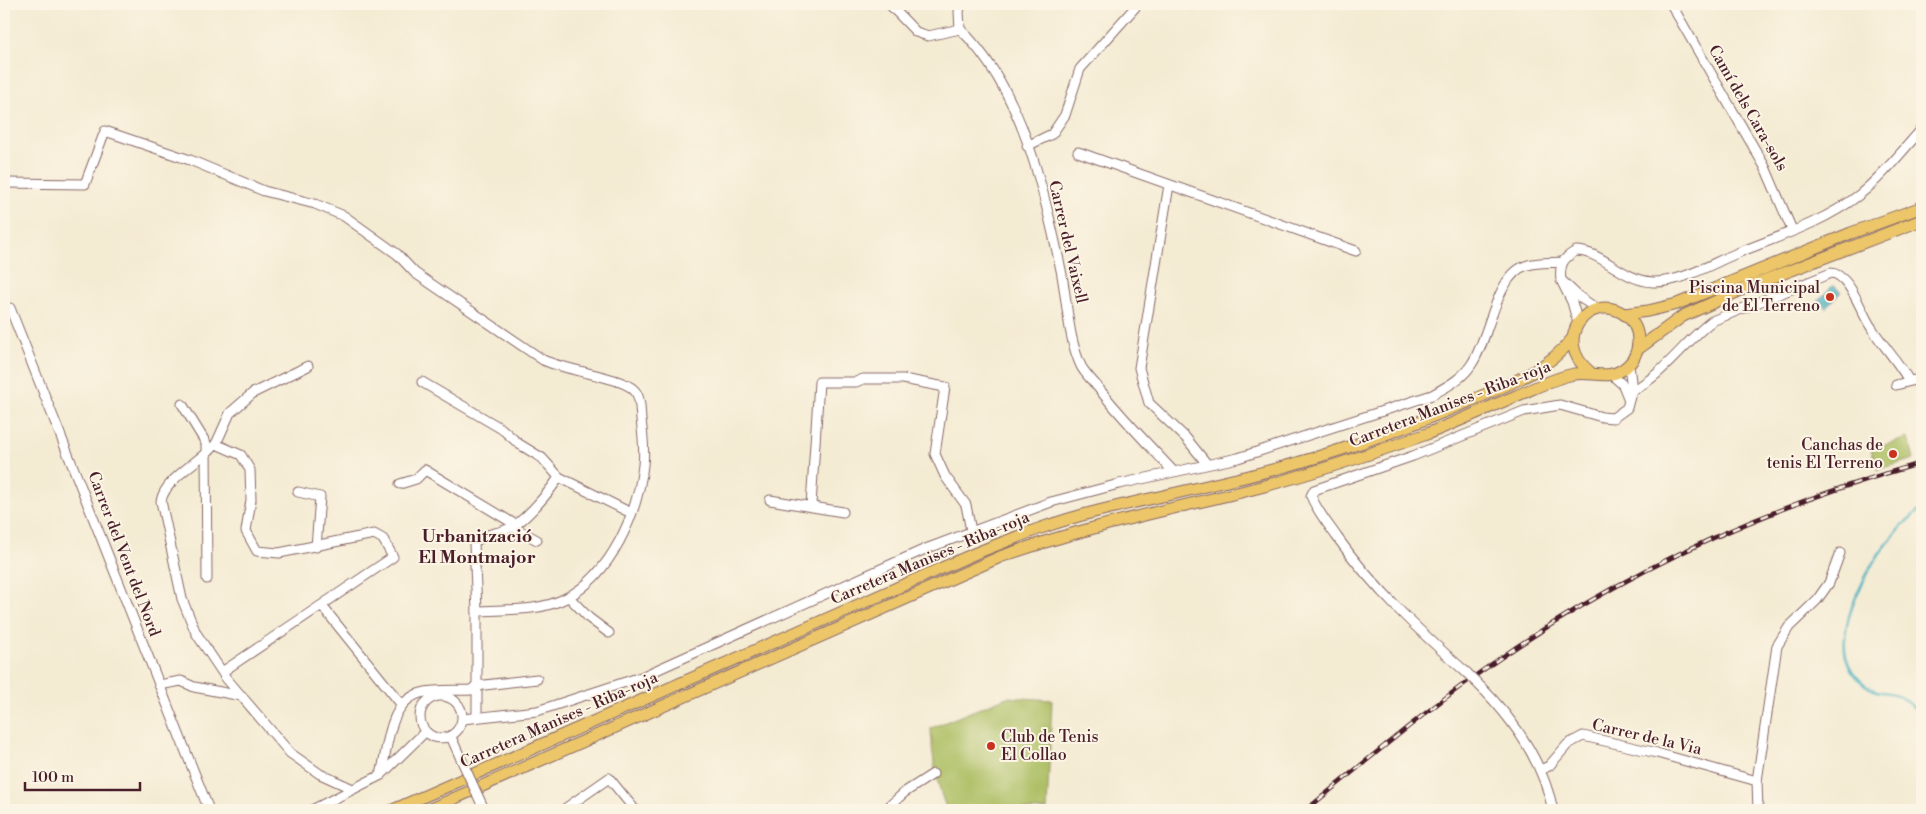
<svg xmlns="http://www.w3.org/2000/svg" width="1926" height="814" font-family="'Libre Bodoni',serif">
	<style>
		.pitch { fill: #aabd61; stroke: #7a6e46 }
		.water { fill: url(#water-ripples); stroke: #476876 }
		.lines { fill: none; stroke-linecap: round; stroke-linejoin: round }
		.stream { stroke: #44b0c2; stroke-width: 2.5 }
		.minor-casing { stroke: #866666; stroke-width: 11 }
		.major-casing { stroke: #866666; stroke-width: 13 }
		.minor { stroke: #fff; stroke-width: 9 }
		.major { stroke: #ecc669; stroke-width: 11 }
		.rail-casing { stroke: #4a1f2b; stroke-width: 4.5 }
		.rail { stroke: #fcf5e5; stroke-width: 2.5; stroke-dasharray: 8; stroke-linecap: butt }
		.minor-bridge-casing { stroke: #866666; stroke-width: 11; stroke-linecap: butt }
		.minor-bridge { stroke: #fff; stroke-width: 9 }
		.poi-dot { fill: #c8321e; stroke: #fcf5e5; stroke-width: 2 }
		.labels { text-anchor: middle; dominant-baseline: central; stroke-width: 4; stroke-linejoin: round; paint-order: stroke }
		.street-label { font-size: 16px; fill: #4a1f2b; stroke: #fcf5e5 }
		.poi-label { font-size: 16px; fill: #4a1f2b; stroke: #fcf5e5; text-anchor: end }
		.neighbourhood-label { font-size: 18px; font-weight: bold; fill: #4a1f2b; stroke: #fcf5e5 }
	</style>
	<defs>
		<pattern id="water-ripples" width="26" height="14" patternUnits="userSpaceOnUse" patternTransform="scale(1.25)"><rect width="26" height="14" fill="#44b0c2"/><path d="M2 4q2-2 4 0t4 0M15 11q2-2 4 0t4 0" fill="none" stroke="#3b8f9e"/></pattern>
	</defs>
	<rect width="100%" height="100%" fill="#fcf5e5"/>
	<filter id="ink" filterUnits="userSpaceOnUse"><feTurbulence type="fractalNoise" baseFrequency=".02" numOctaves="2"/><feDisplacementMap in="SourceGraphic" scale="10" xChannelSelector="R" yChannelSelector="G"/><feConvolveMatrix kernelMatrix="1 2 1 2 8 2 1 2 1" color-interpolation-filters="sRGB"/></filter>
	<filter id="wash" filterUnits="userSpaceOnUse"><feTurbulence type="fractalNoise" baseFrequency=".0096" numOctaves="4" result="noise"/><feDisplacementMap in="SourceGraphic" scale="20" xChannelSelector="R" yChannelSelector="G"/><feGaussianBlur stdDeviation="1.12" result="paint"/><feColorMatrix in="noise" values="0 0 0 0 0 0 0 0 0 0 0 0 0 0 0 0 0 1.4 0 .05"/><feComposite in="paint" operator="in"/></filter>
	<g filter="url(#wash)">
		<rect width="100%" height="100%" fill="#f4ebd3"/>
		<g class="pitch">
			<path d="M1908,438L1914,459L1877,470L1871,449Z"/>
			<path d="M1007,697L1052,700L1047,810H947C936,783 932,757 931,728Z"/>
		</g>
		<path class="water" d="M1833,285L1841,292L1826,308L1818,301Z"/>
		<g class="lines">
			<path class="stream" d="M1922,509C1886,531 1825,627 1851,669C1856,678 1867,688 1877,691C1884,693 1892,692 1899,696C1907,700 1915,709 1922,716"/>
		</g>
	</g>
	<g filter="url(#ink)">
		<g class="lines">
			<g class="minor-casing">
				<g id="minor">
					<path d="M889,4L916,32L928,36L960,29"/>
					<path d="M961,4L959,12L960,29C1021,87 1044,189 1061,270C1067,299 1068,339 1081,366C1085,374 1094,382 1100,390C1123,419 1148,444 1173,471"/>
					<path d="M1671,4L1765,167L1792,230"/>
					<path d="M1027,146L1052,134L1065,115L1080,69L1138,4"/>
					<path d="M1078,152L1356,251"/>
					<path d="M4,183L85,184L105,131L190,160L264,191L315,204L344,216L397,254L415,273L543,360C563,370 624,377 635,391C641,398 640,411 641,420C643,435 645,450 643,465C638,513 611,575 566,598C540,612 505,609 477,611V716"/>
					<path d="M1169,185L1139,368L1149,403L1186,438L1207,464"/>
					<path d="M1561,280C1559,265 1563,258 1576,251C1602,251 1621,280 1653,282C1680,283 1711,264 1735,254C1777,237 1823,223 1859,195C1883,176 1902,151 1922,129"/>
					<path d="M10,308L209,810"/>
					<path d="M1578,323L1572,302L1561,280L1578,296L1597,309"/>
					<path d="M1612,375L1623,385L1629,400L1632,390L1629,365"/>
					<path d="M422,382L502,429L519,444L542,458L559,477L631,513"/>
					<path d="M1896,385L1922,378"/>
					<path d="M1632,390C1661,378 1686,340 1712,321L1831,273C1850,274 1861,313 1871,327C1883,346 1898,361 1909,381"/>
					<path d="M182,404L206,443L207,579"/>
					<path d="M216,444L230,413L253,393L308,366"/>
					<path d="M400,484L416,479L425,470L516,525"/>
					<path d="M298,492L320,497L316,547"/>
					<path d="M770,500L843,512"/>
					<path d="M811,505L819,382H856L863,379H903L945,387L935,454L945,476L966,505L971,531"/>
					<path d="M513,527L537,540"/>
					<path d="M569,597L589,618L609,633"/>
					<path d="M322,606L401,704"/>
					<path d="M477,611L474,543C483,533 499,534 510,528C525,521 551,490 559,477"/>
					<path d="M222,672L393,557L383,539L374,534L279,553L257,551L246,531L251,500L250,470L241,455L216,444C201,460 165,479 161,501L182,599L196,633L226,678L290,753L320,774L353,789"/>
					<path d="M1467,673C1419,631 1374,589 1337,537C1328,524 1317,511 1311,496L1314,490L1413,456L1524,411L1560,405L1602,417L1613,418L1627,408L1629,400"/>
					<path d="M1476,682C1513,718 1542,759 1553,810"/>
					<path d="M159,685L181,681L194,687L242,696"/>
					<path d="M476,686L537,679"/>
					<circle cx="441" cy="717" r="21"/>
					<path d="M463,719L537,711L641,677L923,550L1051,502L1119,484L1238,458L1432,395C1446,387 1462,379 1471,365C1490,339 1495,273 1528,265C1537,262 1552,263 1562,262"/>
					<path d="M451,737L461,759"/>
					<path d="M1540,770L1549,766L1568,744L1583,736L1657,753L1757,781"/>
					<path d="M381,775C388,747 388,702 421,693C436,689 455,691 471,690L476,686"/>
					<path d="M312,810L381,775L425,732"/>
					<path d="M563,810L609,778L635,810"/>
					<path d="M885,810L905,792L933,774"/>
					<path d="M1758,810L1757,781L1777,646L1789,627L1817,600L1829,583L1840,553"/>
				</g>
			</g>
			<g class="major-casing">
				<g id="major">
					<path d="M1624,314L1648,311L1677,304L1851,233L1922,207"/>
					<path d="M1638,349L1683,316L1750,286L1922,220"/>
					<path d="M393,810L976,553C1016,537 1056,521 1098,511C1138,501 1179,493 1219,483C1305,464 1390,435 1470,401C1507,385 1547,371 1572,339"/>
					<path d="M428,810L1000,557C1083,527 1168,510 1253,489C1311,474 1368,455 1424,435C1455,423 1485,409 1516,396C1535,388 1554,378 1574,374C1591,371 1607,380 1622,370C1642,358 1644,327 1624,314C1589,291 1550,340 1590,372"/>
				</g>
			</g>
			<use href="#minor" class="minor"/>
			<use href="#major" class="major"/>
			<g class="rail-casing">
				<path id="rail" d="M1306,810C1369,759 1432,705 1499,659C1628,569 1771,505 1922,463"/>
			</g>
			<use href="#rail" class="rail"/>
			<g class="minor-bridge-casing">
				<g id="minor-bridge">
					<path d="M1467,673L1476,682"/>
					<path d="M461,759L483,807"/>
				</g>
			</g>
			<use href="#minor-bridge" class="minor-bridge"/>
		</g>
	</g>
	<g class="poi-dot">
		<circle cx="1830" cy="297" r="5"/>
		<circle cx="1893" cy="454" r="5"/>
		<circle cx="991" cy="746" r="5"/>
	</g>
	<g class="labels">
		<g class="street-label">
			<text transform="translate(1748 108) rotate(60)">Camí dels Cara-sols</text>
			<text transform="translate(1068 242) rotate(77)">Carrer del Vaixell</text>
			<text transform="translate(1450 404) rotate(-21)">Carretera Manises - Riba-roja</text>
			<text transform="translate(124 554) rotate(69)">Carrer del Vent del Nord</text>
			<text transform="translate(930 558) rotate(-23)">Carretera Manises - Riba-roja</text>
			<text transform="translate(559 720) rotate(-24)">Carretera Manises - Riba-roja</text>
			<text transform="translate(1647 737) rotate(13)">Carrer de la Via</text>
		</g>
		<g class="poi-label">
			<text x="1820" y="288">Piscina Municipal<tspan x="1820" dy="18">de El Terreno</tspan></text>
			<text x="1883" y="445">Canchas de<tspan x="1883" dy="18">tenis El Terreno</tspan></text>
			<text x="1001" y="737" text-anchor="start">Club de Tenis<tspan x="1001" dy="18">El Collao</tspan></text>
		</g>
		<g class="neighbourhood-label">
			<text x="477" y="536">Urbanització<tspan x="477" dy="21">El Montmajor</tspan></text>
		</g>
	</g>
	<rect width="1926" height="814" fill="none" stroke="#fcf5e5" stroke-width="20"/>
	<path d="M25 782v8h115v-8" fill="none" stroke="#4a1f2b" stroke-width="2.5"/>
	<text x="32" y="782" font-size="15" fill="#4a1f2b" stroke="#fcf5e5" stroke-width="4" paint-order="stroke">100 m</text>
</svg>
